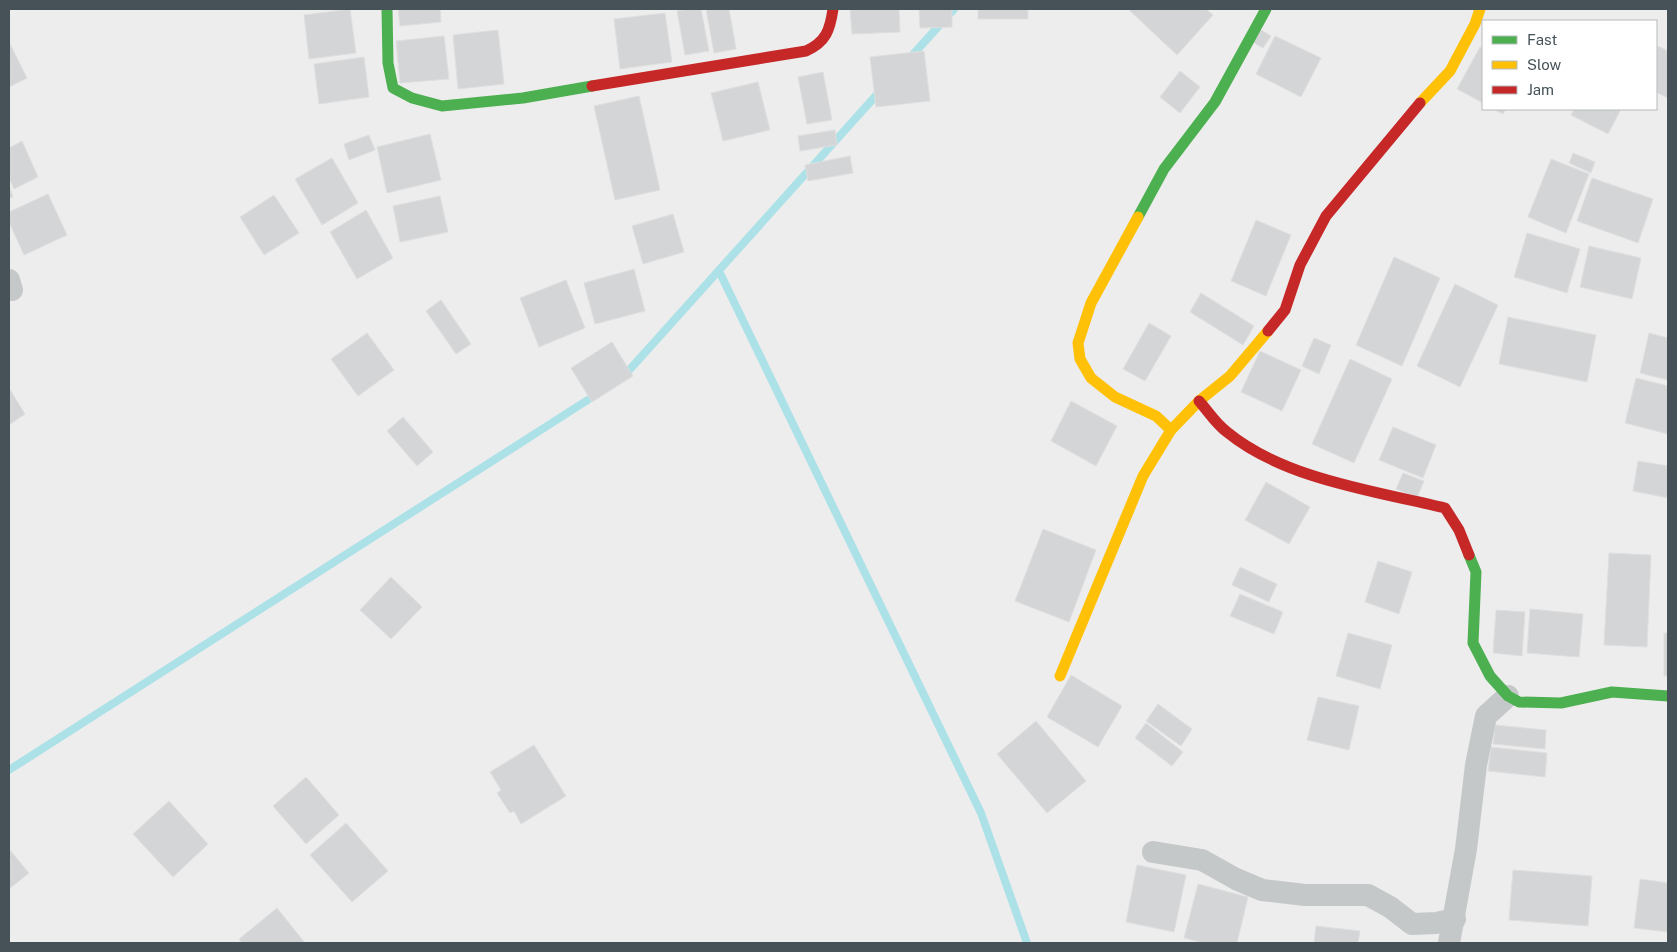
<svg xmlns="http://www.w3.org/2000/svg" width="1677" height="952" font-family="'Public Sans',sans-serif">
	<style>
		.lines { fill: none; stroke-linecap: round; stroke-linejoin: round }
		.stream { stroke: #abe1e7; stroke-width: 8 }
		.building { fill: #d4d5d6; stroke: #dfdfe0 }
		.street { stroke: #c5c8c9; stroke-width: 22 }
		.fast { stroke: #4caf50; stroke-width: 11 }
		.slow { stroke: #ffc107; stroke-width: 11 }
		.jam { stroke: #c62828; stroke-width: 11 }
	</style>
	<rect width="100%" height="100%" fill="#eeeded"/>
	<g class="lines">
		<g class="stream">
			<path d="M909,59L954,9"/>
			<path d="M719,271L981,813L1027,943"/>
			<path d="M623,377L881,90"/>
			<path d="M9,770L597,394"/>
		</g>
	</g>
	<g class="building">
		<path d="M350,9L356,53L309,59L304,15Z"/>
		<path d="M398,9H440L441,22L400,26Z"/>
		<path d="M689,9H701L709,51L685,55L677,11Z"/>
		<path d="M706,9H729L736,49L714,53Z"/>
		<path d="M850,9H899L900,32L852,34Z"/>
		<path d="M919,9H952V27L920,28Z"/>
		<rect x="978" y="9" width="50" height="10"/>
		<path d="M1128,9H1206L1213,15L1177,55Z"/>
		<path d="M665,13L672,62L620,69L614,19Z"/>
		<path d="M1258,28L1271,36L1263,48L1251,41Z"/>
		<path d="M498,30L504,84L458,89L453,35Z"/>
		<path d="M444,36L449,79L400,83L396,41Z"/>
		<path d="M1275,36L1321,58L1301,97L1256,74Z"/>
		<path d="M9,42L27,78L9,87Z"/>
		<path d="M1658,46L1668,51V98L1656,92V52Z"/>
		<path d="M1480,47L1483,49V103L1457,89Z"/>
		<path d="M924,51L930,101L876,107L870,57Z"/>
		<path d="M364,57L369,97L319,104L314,64Z"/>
		<path d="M1180,71L1200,87L1180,113L1160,97Z"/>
		<path d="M823,72L832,120L807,124L798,77Z"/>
		<path d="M758,82L770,130L723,141L711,93Z"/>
		<path d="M639,96L660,190L615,200L594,106Z"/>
		<path d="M1493,109H1506L1503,114Z"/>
		<path d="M1574,109H1621L1608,134L1571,115Z"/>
		<path d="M835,130L837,145L800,151L798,136Z"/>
		<path d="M430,134L441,180L387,193L377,147Z"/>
		<path d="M369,135L375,150L349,160L344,144Z"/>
		<path d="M22,141L38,177L14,189L9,178V148Z"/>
		<path d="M1573,153L1595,162L1591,173L1569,163Z"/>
		<path d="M850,156L853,173L808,181L805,165Z"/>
		<path d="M332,158L358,203L322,225L295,179Z"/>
		<path d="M1551,159L1589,174L1566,233L1528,217Z"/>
		<path d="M1592,178L1653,199L1638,243L1577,221Z"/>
		<path d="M9,185L13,197L9,198Z"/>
		<path d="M48,194L67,235L24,255L9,222V212Z"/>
		<path d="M274,195L299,233L264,255L240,217Z"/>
		<path d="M440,196L448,232L400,242L393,206Z"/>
		<path d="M366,210L393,258L357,279L330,232Z"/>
		<path d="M673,214L684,252L643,264L632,226Z"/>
		<path d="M1256,220L1291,235L1266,296L1231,281Z"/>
		<path d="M1527,233L1580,249L1567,293L1514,277Z"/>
		<path d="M1589,246L1641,258L1632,299L1580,287Z"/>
		<path d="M1394,257L1440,278L1402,366L1356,345Z"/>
		<path d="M634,269L645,311L595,324L584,283Z"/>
		<path d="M566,280L585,328L539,347L520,298Z"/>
		<path d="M1455,284L1498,305L1460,387L1417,366Z"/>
		<path d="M1201,293L1254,326L1243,345L1190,312Z"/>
		<path d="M441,300L471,344L456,354L426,311Z"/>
		<path d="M1508,317L1596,335L1587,382L1499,364Z"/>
		<path d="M1149,323L1171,336L1145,381L1123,369Z"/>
		<path d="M367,333L394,370L358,396L331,359Z"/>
		<path d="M1649,333L1668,338V380L1640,373Z"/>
		<path d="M1314,338L1331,345L1319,374L1302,366Z"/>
		<path d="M612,342L633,376L592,402L571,368Z"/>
		<path d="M1260,351L1301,370L1282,411L1241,392Z"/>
		<path d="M1350,359L1392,379L1354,463L1312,444Z"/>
		<path d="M1636,378L1668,386V434L1625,423Z"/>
		<path d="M9,388L25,414L9,425Z"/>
		<path d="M1071,401L1117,426L1096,466L1051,441Z"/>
		<path d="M403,417L433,452L417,466L387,431Z"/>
		<path d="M1393,427L1436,445L1423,478L1379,460Z"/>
		<path d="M1638,461L1668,466V498L1633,491Z"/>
		<path d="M1403,473L1424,481L1417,498L1396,489Z"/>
		<path d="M1266,482L1310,507L1289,544L1245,520Z"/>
		<path d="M1043,529L1096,550L1069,622L1015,601Z"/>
		<path d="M1609,553L1651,555L1647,647L1604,645Z"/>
		<path d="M1378,561L1412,572L1399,614L1365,602Z"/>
		<path d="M1240,567L1277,584L1269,602L1232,585Z"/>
		<path d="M391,577L422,607L391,639L360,610Z"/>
		<path d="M1240,594L1283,612L1274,634L1230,616Z"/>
		<path d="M1530,609L1583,614L1579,657L1527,653Z"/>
		<path d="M1496,610L1525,612L1522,656L1493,653Z"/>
		<path d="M1348,633L1392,645L1380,689L1336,676Z"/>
		<rect x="1664" y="633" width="4" height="43"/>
		<path d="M1071,675L1122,706L1098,747L1047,717Z"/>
		<path d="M1318,697L1359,706L1349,750L1307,740Z"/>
		<path d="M1158,704L1192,729L1181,746L1146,721Z"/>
		<path d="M1036,721L1086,781L1047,813L997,754Z"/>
		<path d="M1146,723L1183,752L1172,766L1135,738Z"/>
		<path d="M1495,725L1546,730L1545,749L1493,744Z"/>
		<path d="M534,745L566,796L521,824L514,811L510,813L497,793L501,790L490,772Z"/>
		<path d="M1491,747L1547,753L1545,777L1488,771Z"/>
		<path d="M306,777L339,815L306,844L273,806Z"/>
		<path d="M169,801L208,844L173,877L133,834Z"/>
		<path d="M346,823L388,871L352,902L310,855Z"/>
		<path d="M9,849L29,873L9,889Z"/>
		<path d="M1137,865L1186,875L1174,932L1126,922Z"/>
		<path d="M1513,870L1592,876L1588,926L1509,920Z"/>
		<path d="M1640,879L1668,883V932L1634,928Z"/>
		<path d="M1198,884L1248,897L1237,943H1204L1184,938Z"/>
		<path d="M277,908L305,943H242L239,939Z"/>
		<path d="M1316,926L1360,931L1358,943H1314Z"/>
	</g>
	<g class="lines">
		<g class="street">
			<path d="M9,280L12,290"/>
			<path d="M1153,852L1202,860L1236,879L1262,890L1305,895H1368L1390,907L1412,924L1436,923L1455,919"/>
			<path d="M1449,943L1466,849L1476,765L1486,716L1508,696"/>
		</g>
		<g class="fast">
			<path d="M387,9L388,63L393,88L412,98L442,106L523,98L592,86"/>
			<path d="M1138,217L1164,169L1215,102L1266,9"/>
			<path d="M1469,555L1476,572L1473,643L1490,676L1508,696L1519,702L1561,703L1612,692L1668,696"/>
		</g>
		<g class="slow">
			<path d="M1420,103L1450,71L1475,24L1480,9"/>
			<path d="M1138,217L1091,303L1078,343L1080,359L1091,378L1115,397L1156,416L1171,430"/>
			<path d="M1060,676L1143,476L1171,430L1199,401L1230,376L1268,331"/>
		</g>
		<g class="jam">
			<path d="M592,86L806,51C826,42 830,30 833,9"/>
			<path d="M1268,331L1285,310L1300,265L1326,216L1420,103"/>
			<path d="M1199,401C1208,411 1216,424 1227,432C1284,479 1375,491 1445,508L1459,530L1469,555"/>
		</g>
	</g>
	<rect width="1677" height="952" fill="none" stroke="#465258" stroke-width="20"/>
	<rect x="1482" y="20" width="175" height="90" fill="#ffffff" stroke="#b5babc"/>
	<rect x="1492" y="36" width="25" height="8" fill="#4caf50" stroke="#b5babc"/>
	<text x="1527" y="45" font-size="15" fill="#465258">Fast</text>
	<rect x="1492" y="61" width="25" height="8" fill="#ffc107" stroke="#b5babc"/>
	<text x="1527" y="70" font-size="15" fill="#465258">Slow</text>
	<rect x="1492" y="86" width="25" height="8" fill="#c62828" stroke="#b5babc"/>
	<text x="1527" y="95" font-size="15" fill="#465258">Jam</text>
</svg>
